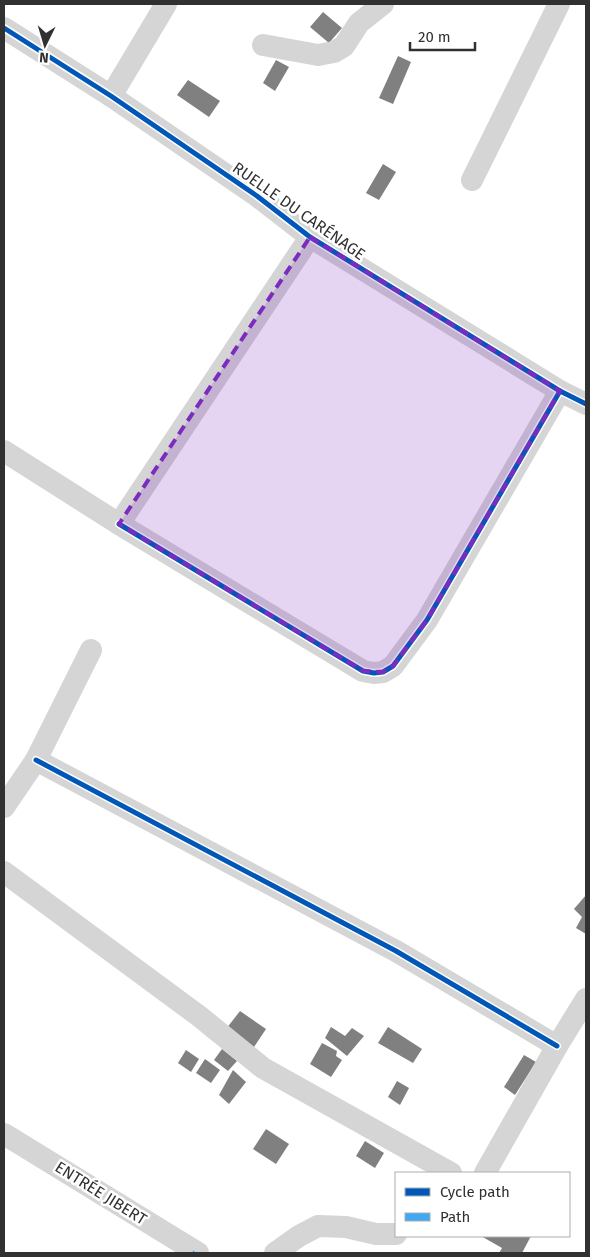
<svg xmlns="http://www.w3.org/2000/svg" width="590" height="1257" font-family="'Fira Sans',sans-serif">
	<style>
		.building { fill: #808080 }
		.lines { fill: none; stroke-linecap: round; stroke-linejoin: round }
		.minor { stroke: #d5d5d5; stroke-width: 22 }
		.quiet { stroke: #3fa9f5; stroke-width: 4; stroke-dasharray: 8 4; stroke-linecap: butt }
		.cycleway-casing { stroke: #fff; stroke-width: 8 }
		.cycleway { stroke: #0057b8; stroke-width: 5 }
		.marked { fill: #7b2cbf; fill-opacity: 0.2; stroke: #7b2cbf; stroke-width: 4; stroke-dasharray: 10 6; stroke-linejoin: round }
		.labels { text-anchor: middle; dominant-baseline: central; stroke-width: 5; stroke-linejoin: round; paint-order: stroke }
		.street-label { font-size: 16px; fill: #313131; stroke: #fff }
	</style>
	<rect width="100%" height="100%" fill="#fff"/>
	<g class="building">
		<path d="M323,12L342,28L329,43L310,27Z"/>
		<path d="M398,56L411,62L393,104L379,98Z"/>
		<path d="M276,60L289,67L275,91L263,83Z"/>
		<path d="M188,80L220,101L209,117L177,95Z"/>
		<path d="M383,164L396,172L379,200L366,193Z"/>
		<path d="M586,895V934L576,928L582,917L574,909Z"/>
		<path d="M240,1011L266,1029L252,1050L226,1029Z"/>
		<path d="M331,1027L345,1036L352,1028L364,1036L347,1056L325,1038Z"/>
		<path d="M388,1027L422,1049L413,1063L378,1043Z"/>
		<path d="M322,1043L337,1051L336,1056L342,1060L331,1077L310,1064Z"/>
		<path d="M222,1049L237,1061L228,1071L214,1060Z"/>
		<path d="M186,1050L199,1059L191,1072L178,1063Z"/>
		<path d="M524,1055L536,1062L515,1095L504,1087Z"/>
		<path d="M205,1059L220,1070L211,1083L196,1073Z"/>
		<path d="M233,1070L246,1082L229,1104L219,1095Z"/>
		<path d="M397,1081L409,1088L400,1105L388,1097Z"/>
		<path d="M266,1129L289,1144L276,1164L253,1149Z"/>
		<path d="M365,1141L384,1153L375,1168L356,1156Z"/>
		<path d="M481,1236H531L522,1253H499L502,1248Z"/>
	</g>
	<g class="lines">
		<g class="minor">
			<path d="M4,28L111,96L257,196L310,237L560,391L586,404"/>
			<path d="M263,45L318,55L334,52L344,46L359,23L383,4"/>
			<path d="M111,96L166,4"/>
			<path d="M472,180L559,4"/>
			<path d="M4,451L119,524L310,237"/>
			<path d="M119,524L363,671L374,673L383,672L393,666L427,620L560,391"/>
			<path d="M36,760L396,951L557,1046"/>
			<path d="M4,807L36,760L91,650"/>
			<path d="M4,872L199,1016L263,1068L451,1173"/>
			<path d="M4,1134L198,1253"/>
			<path d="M485,1173L557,1046L586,999"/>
			<path d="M275,1253L299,1236L318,1226L346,1227L376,1234H396"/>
		</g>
		<path class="quiet" d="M194,1253L195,1252"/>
		<g class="cycleway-casing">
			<g id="cycleway">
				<path d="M4,28L111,96L257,196L310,237L560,391L586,404"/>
				<path d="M119,524L363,671L374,673L383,672L393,666L427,620L560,391"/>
				<path d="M36,760L396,951L557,1046"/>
			</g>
		</g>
		<use href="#cycleway" class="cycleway"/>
	</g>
	<path class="marked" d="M310,237L560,391L427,620L393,666L383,672L363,671L119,524Z"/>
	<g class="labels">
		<g class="street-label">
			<text transform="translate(299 211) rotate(35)">RUELLE DU CARÉNAGE</text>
			<text transform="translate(101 1193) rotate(32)">ENTRÉE JIBERT</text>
		</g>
	</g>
	<rect width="590" height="1257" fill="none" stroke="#313131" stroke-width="10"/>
	<rect x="395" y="1172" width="175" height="65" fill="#ffffff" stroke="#adadad"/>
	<rect x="405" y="1188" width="25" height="8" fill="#0057b8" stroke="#adadad"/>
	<text x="440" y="1197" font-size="15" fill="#313131">Cycle path</text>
	<rect x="405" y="1213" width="25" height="8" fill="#3fa9f5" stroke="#adadad"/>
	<text x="440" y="1222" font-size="15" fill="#313131">Path</text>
	<g transform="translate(45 45) rotate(185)" stroke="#ffffff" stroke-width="4" paint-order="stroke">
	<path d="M0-4L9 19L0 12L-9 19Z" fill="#313131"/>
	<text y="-8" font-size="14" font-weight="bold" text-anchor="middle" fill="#313131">N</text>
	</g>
	<path d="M410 42v8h65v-8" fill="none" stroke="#313131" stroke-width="2.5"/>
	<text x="418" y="42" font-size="15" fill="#313131" stroke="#ffffff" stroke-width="4" paint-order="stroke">20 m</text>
</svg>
